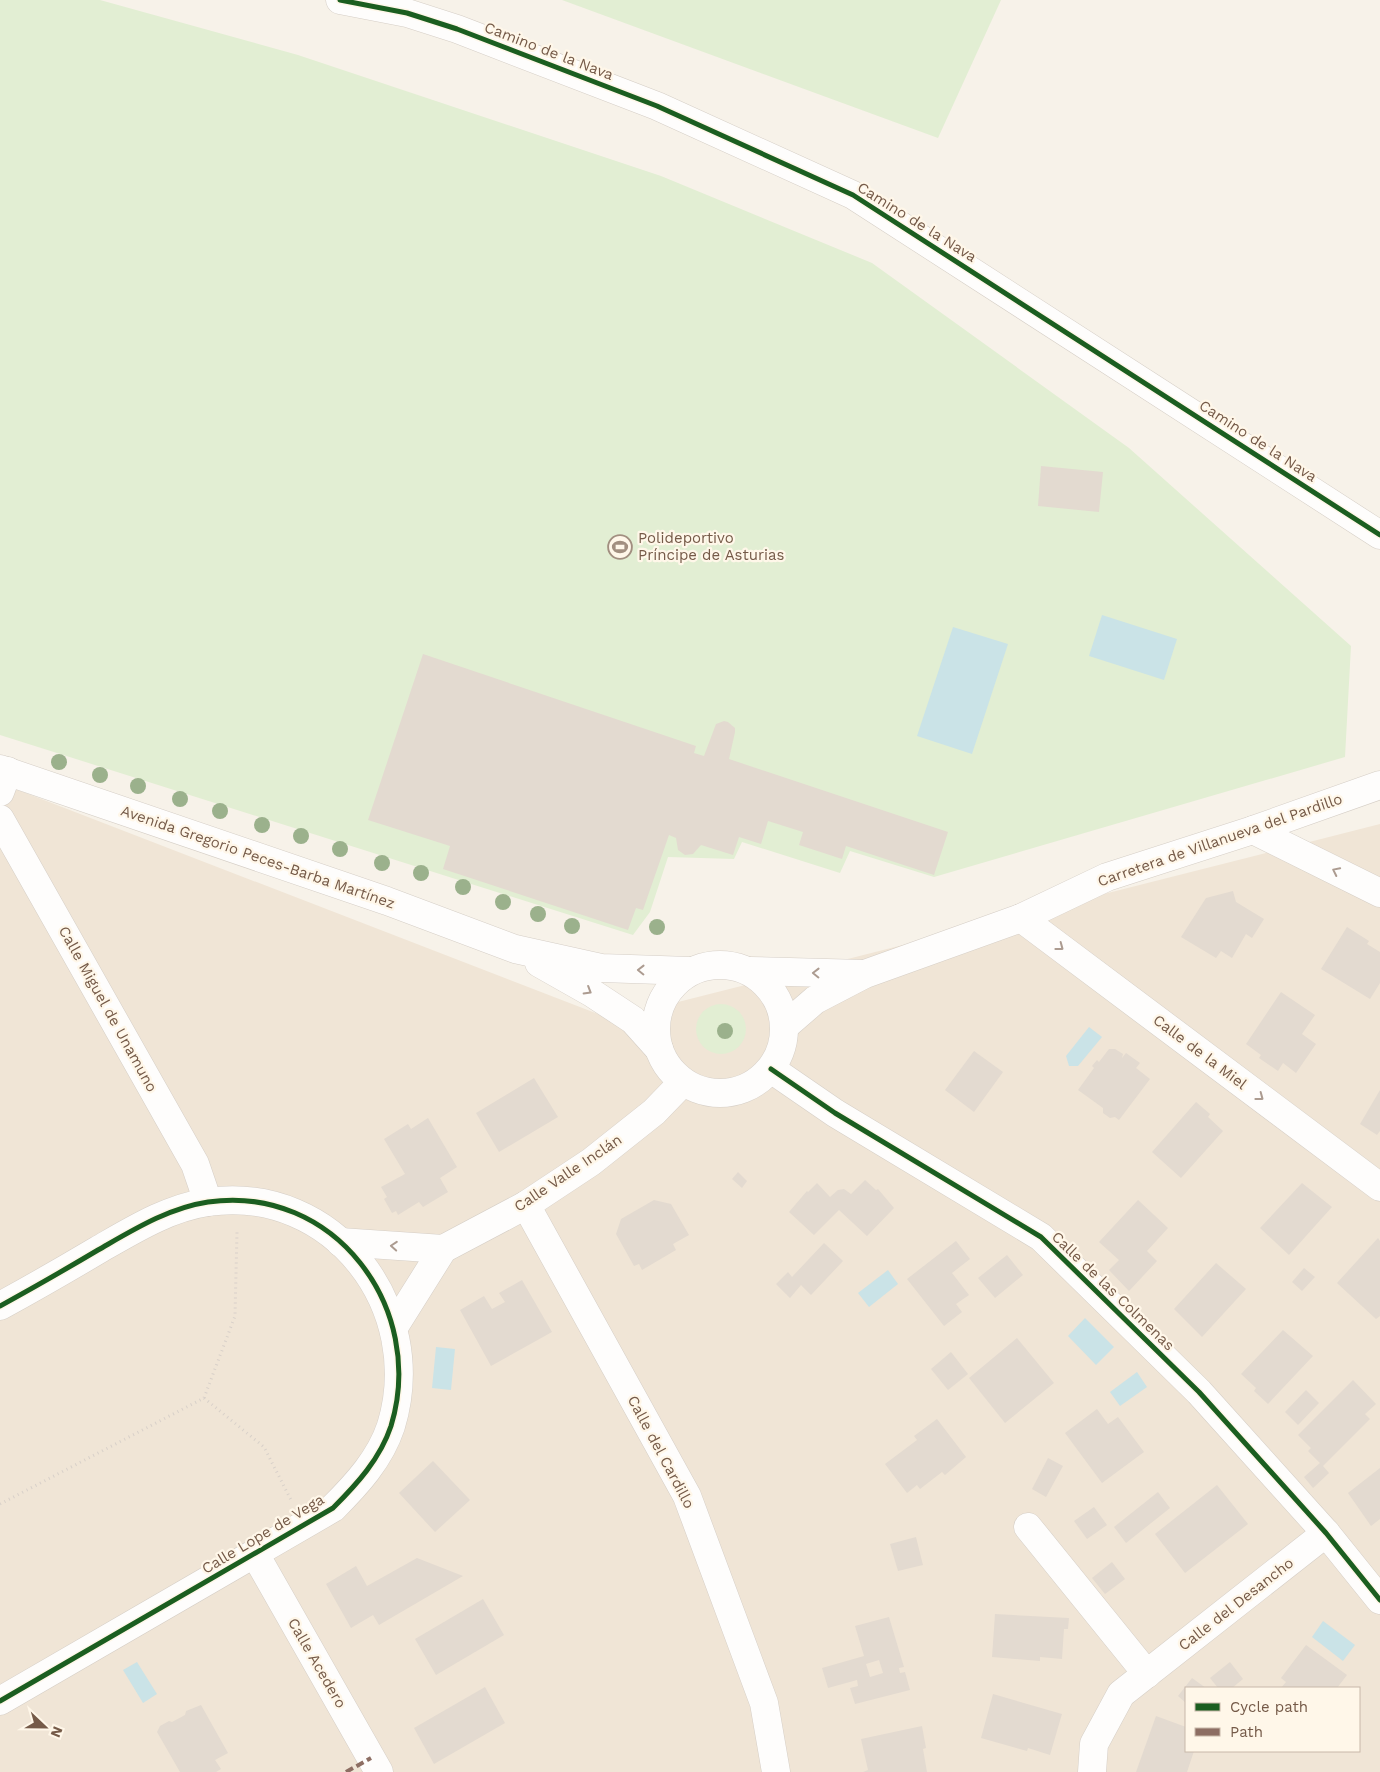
<svg xmlns="http://www.w3.org/2000/svg" width="1380" height="1772" font-family="'Work Sans',sans-serif">
	<style>
		.residential { fill: #f0e5d6; fill-rule: evenodd }
		.green { fill: #e2eed3 }
		.water { fill: #cae3e7 }
		.building { fill: #e3dad0; fill-rule: evenodd }
		.lines { fill: none; stroke-linecap: round; stroke-linejoin: round }
		.minor-casing { stroke: #d5cec6; stroke-width: 29 }
		.tertiary-casing { stroke: #d5cec6; stroke-width: 29 }
		.path { stroke: #d8d0c9; stroke-width: 3; stroke-dasharray: 1 4; stroke-linecap: butt }
		.minor { stroke: #fefdfc; stroke-width: 28 }
		.tertiary { stroke: #fefdfc; stroke-width: 28 }
		.quiet { stroke: #8d6e63; stroke-width: 4; stroke-dasharray: 8 4; stroke-linecap: butt }
		.cycleway-casing { stroke: #fff7e9; stroke-width: 8 }
		.cycleway { stroke: #1b5e20; stroke-width: 5 }
		.tree { fill: #9bb18c }
		.oneway { stroke: #ac9b90 }
		.labels { text-anchor: middle; dominant-baseline: central; stroke-width: 4.5; stroke-linejoin: round; paint-order: stroke }
		.street-label { font-size: 15px; fill: #755a48; stroke: #fff7e9 }
		.poi-label { font-size: 15px; fill: #755a48; stroke: #fff7e9; text-anchor: start }
	</style>
	<rect width="100%" height="100%" fill="#f7f2e9"/>
	<path class="residential" d="M0,783L611,1019L1380,824V1772H0ZM1186,1688H1359V1751H1186Z"/>
	<g class="green">
		<path d="M0,0H100L298,55L661,176L872,263L1129,448L1351,646L1345,757L934,877L850,851L840,873L742,842L734,859L668,857L650,912L633,935L0,735Z"/>
		<path d="M562,0H1001L938,138Z"/>
		<circle cx="721" cy="1029" r="25"/>
	</g>
	<g class="water">
		<path d="M1102,615L1177,639L1164,680L1089,656Z"/>
		<path d="M953,627L1008,644L972,754L917,736Z"/>
		<path d="M1089,1027L1102,1037L1078,1066H1069L1066,1056Z"/>
		<path d="M888,1270L898,1284L869,1307L858,1293Z"/>
		<path d="M1085,1318L1114,1347L1096,1365L1068,1336Z"/>
		<path d="M436,1347L455,1349L451,1390L432,1388Z"/>
		<path d="M1137,1372L1147,1387L1120,1406L1110,1392Z"/>
		<path d="M1323,1621L1355,1645L1343,1661L1312,1637Z"/>
		<path d="M137,1662L157,1694L143,1703L123,1670Z"/>
	</g>
	<g class="building">
		<path d="M1041,466L1103,472L1099,512L1038,506Z"/>
		<path d="M423,654L696,746L694,753L704,756L716,724L724,721L728,722L735,728V732L729,759L948,832L934,875L846,846L842,859L799,845L803,832L768,821L761,844L739,837L733,855L701,845L693,854L685,855L678,850L676,838L669,835L643,910L636,908L628,930L443,869L450,846L368,820Z"/>
		<path d="M1233,891L1236,902L1264,919L1252,938L1246,934L1232,958L1221,951L1216,958L1181,937L1206,898Z"/>
		<path d="M1347,927L1369,941L1367,944L1380,952V983L1370,999L1321,969Z"/>
		<path d="M1281,992L1315,1015L1302,1034L1316,1044L1296,1073L1283,1063L1278,1071L1259,1058L1261,1055L1246,1044Z"/>
		<path d="M1109,1049H1115L1123,1054L1122,1058L1126,1053L1140,1063L1136,1068L1150,1079L1119,1120L1115,1117L1110,1118L1103,1113V1108L1078,1090L1094,1068L1092,1066L1097,1060L1099,1062Z"/>
		<path d="M974,1051L1003,1072L974,1112L945,1090Z"/>
		<path d="M534,1078L558,1117L499,1152L476,1113Z"/>
		<path d="M1380,1090V1131L1377,1135L1360,1124Z"/>
		<path d="M1196,1102L1210,1114L1208,1117L1223,1131L1181,1178L1152,1152Z"/>
		<path d="M428,1118L457,1167L440,1178L448,1192L423,1207L419,1202L398,1215L396,1211L392,1213L384,1199L387,1197L381,1187L405,1174L384,1139L408,1124L411,1129Z"/>
		<path d="M738,1172L747,1181L742,1188L732,1179Z"/>
		<path d="M865,1180L876,1190L878,1189L894,1208L867,1236L839,1210L814,1235L789,1212L807,1191L808,1192L817,1183L830,1197L838,1190L844,1189L851,1194Z"/>
		<path d="M1302,1183L1332,1207L1289,1255L1260,1228Z"/>
		<path d="M654,1200L671,1204L689,1235L673,1244L676,1250L642,1270L639,1264L634,1266L616,1234L621,1219Z"/>
		<path d="M1138,1200L1168,1228L1147,1251L1157,1261L1129,1291L1109,1270L1119,1260L1099,1242Z"/>
		<path d="M1378,1238L1380,1241V1316L1376,1319L1337,1283Z"/>
		<path d="M956,1241L970,1259L952,1273L969,1295L956,1304L962,1312L944,1326L907,1279Z"/>
		<path d="M824,1243L843,1261L811,1295L801,1285L790,1298L776,1284L788,1272L792,1277Z"/>
		<path d="M1007,1255L1023,1275L995,1298L978,1278Z"/>
		<path d="M1216,1263L1246,1289L1202,1337L1174,1309Z"/>
		<path d="M1304,1268L1315,1277L1302,1291L1292,1282Z"/>
		<path d="M522,1280L552,1332L491,1366L460,1310L484,1296L492,1309L505,1302L499,1293Z"/>
		<path d="M1283,1330L1313,1356L1268,1404L1254,1391L1256,1388L1241,1374Z"/>
		<path d="M1017,1338L1054,1383L1005,1423L969,1378Z"/>
		<path d="M951,1352L968,1374L948,1390L931,1369Z"/>
		<path d="M1353,1380L1376,1404L1365,1414L1370,1419L1323,1466L1329,1473L1313,1488L1304,1477L1320,1463L1308,1451L1311,1448L1298,1435Z"/>
		<path d="M1306,1390L1319,1403L1298,1425L1285,1412Z"/>
		<path d="M1097,1409L1108,1424L1118,1417L1144,1452L1102,1483L1065,1433Z"/>
		<path d="M937,1419L966,1457L945,1475L942,1472L920,1489L917,1485L907,1493L885,1464L917,1440L914,1436Z"/>
		<path d="M1048,1458L1063,1466L1046,1497L1032,1489Z"/>
		<path d="M433,1461L470,1500L435,1532L399,1493Z"/>
		<path d="M1380,1468V1519L1371,1526L1348,1493Z"/>
		<path d="M1217,1485L1248,1524L1185,1573L1155,1534Z"/>
		<path d="M1158,1492L1170,1508L1126,1543L1114,1527Z"/>
		<path d="M1094,1507L1107,1525L1087,1539L1074,1521Z"/>
		<path d="M916,1537L923,1565L898,1571L890,1544Z"/>
		<path d="M417,1558L463,1576L379,1625L373,1615L351,1628L326,1584L356,1566L367,1586Z"/>
		<path d="M1112,1562L1125,1579L1105,1594L1092,1578Z"/>
		<path d="M483,1599L504,1635L436,1675L415,1639Z"/>
		<path d="M995,1614L1069,1618L1068,1629H1064L1062,1659L1040,1657V1661L992,1657Z"/>
		<path d="M889,1617L904,1667L899,1668L900,1673L905,1672L910,1690L855,1704L850,1688L858,1686L857,1680L828,1688L822,1668L864,1656L855,1626ZM879,1660L883,1673L870,1677L866,1664Z"/>
		<path d="M1306,1645L1347,1675L1337,1688H1281L1286,1682L1281,1678Z"/>
		<path d="M1230,1662L1243,1679L1232,1688H1218L1210,1678Z"/>
		<path d="M1192,1678L1206,1688H1186V1703L1178,1696Z"/>
		<path d="M485,1687L505,1723L434,1764L414,1728Z"/>
		<path d="M993,1694L1062,1714L1050,1755L1028,1748L1027,1751L981,1738Z"/>
		<path d="M201,1705L228,1753L215,1760L221,1769L216,1772H180L157,1732L160,1726L169,1721L172,1722L185,1715L186,1711Z"/>
		<path d="M1156,1716L1186,1727V1751H1194L1187,1772H1136Z"/>
		<path d="M922,1726L926,1748L923,1749L927,1772H863L868,1770L861,1739Z"/>
	</g>
	<g class="lines">
		<g class="minor-casing">
			<g id="minor">
				<path d="M0,792L8,771"/>
				<path d="M0,819L195,1164L208,1202"/>
				<path d="M1253,830L1380,893"/>
				<path d="M1021,918L1380,1187"/>
				<path d="M771,1069L835,1113L1041,1237L1199,1392L1326,1533L1380,1600"/>
				<path d="M526,1205L687,1496L764,1703L776,1772"/>
				<path d="M340,1242L443,1249"/>
				<path d="M0,1306C33,1288 66,1269 98,1250C133,1230 168,1208 208,1202C334,1184 427,1308 391,1426C380,1459 357,1484 333,1508L0,1701"/>
				<path d="M394,1327L443,1249L526,1205L591,1162L654,1112L683,1082"/>
				<path d="M1028,1527L1147,1674"/>
				<path d="M255,1554L379,1772"/>
				<path d="M1092,1772L1094,1744L1121,1694L1326,1533"/>
			</g>
		</g>
		<g class="tertiary-casing">
			<g id="tertiary">
				<path d="M340,0L407,13L457,29L657,106L853,195L1380,535"/>
				<path d="M0,769L387,901L515,949L601,968L690,971"/>
				<path d="M539,963L592,993L633,1020L659,1049"/>
				<circle cx="720" cy="1029" r="64"/>
				<path d="M750,971L864,974"/>
				<path d="M785,1026L815,1000L865,974L1021,918L1107,877L1253,830L1380,785"/>
			</g>
		</g>
		<g class="path">
			<path d="M204,1398L264,1447L291,1500"/>
			<path d="M0,1504L204,1398L235,1316L237,1232"/>
		</g>
		<use href="#minor" class="minor"/>
		<use href="#tertiary" class="tertiary"/>
		<path class="quiet" d="M346,1772L371,1758"/>
		<g class="cycleway-casing">
			<g id="cycleway">
				<path d="M340,0L407,13L457,29L657,106L853,195L1380,535"/>
				<path d="M771,1069L835,1113L1041,1237L1199,1392L1326,1533L1380,1600"/>
				<path d="M0,1306C33,1288 66,1269 98,1250C133,1230 168,1208 208,1202C334,1184 427,1308 391,1426C380,1459 357,1484 333,1508L0,1701"/>
			</g>
		</g>
		<use href="#cycleway" class="cycleway"/>
	</g>
	<g class="tree">
		<circle cx="59" cy="762" r="8"/>
		<circle cx="100" cy="775" r="8"/>
		<circle cx="138" cy="786" r="8"/>
		<circle cx="180" cy="799" r="8"/>
		<circle cx="220" cy="811" r="8"/>
		<circle cx="262" cy="825" r="8"/>
		<circle cx="301" cy="836" r="8"/>
		<circle cx="340" cy="849" r="8"/>
		<circle cx="382" cy="863" r="8"/>
		<circle cx="421" cy="873" r="8"/>
		<circle cx="463" cy="887" r="8"/>
		<circle cx="503" cy="902" r="8"/>
		<circle cx="538" cy="914" r="8"/>
		<circle cx="572" cy="926" r="8"/>
		<circle cx="657" cy="927" r="8"/>
		<circle cx="725" cy="1031" r="8"/>
	</g>
	<defs><path id="oneway-chevron" d="M-2-3.5L2.5 0L-2 3.5" fill="none" stroke-width="1.6" stroke-linecap="round" stroke-linejoin="round" transform="scale(1.25)"/></defs>
	<g class="oneway">
		<use href="#oneway-chevron" transform="translate(1336 871) rotate(-154)"/>
		<use href="#oneway-chevron" transform="translate(1060 947) rotate(37)"/>
		<use href="#oneway-chevron" transform="translate(641 970) rotate(-179)"/>
		<use href="#oneway-chevron" transform="translate(816 973) rotate(-179)"/>
		<use href="#oneway-chevron" transform="translate(588 991) rotate(31)"/>
		<use href="#oneway-chevron" transform="translate(1260 1097) rotate(37)"/>
		<use href="#oneway-chevron" transform="translate(394 1246) rotate(-176)"/>
	</g>
	<defs>
		<g id="stadium-ring" transform="scale(1.25)"><circle r="9.5" fill="#fff7e9" stroke="#a28f80" stroke-width="1.5"/><path d="M0-5a6.5 5 0 1 0 0 10a6.5 5 0 1 0 0-10ZM-3.5-1.8h7v3.6h-7Z" fill="#a28f80"/></g>
	</defs>
	<g fill-rule="evenodd">
		<use href="#stadium-ring" x="620" y="547"/>
	</g>
	<g class="labels">
		<g class="street-label">
			<text transform="translate(549 51) rotate(21)">Camino de la Nava</text>
			<text transform="translate(917 222) rotate(32)">Camino de la Nava</text>
			<text transform="translate(1258 441) rotate(33)">Camino de la Nava</text>
			<text transform="translate(1220 840) rotate(-19)">Carretera de Villanueva del Pardillo</text>
			<text transform="translate(258 857) rotate(19)">Avenida Gregorio Peces-Barba Martínez</text>
			<text transform="translate(108 1009) rotate(61)">Calle Miguel de Unamuno</text>
			<text transform="translate(1200 1052) rotate(37)">Calle de la Miel</text>
			<text transform="translate(568 1173) rotate(-34)">Calle Valle Inclán</text>
			<text transform="translate(1113 1291) rotate(44)">Calle de las Colmenas</text>
			<text transform="translate(661 1452) rotate(62)">Calle del Cardillo</text>
			<text transform="translate(263 1534) rotate(-31)">Calle Lope de Vega</text>
			<text transform="translate(1236 1604) rotate(-38)">Calle del Desancho</text>
			<text transform="translate(317 1663) rotate(60)">Calle Acedero</text>
		</g>
		<g class="poi-label">
			<text x="638" y="538">Polideportivo<tspan x="638" dy="17">Príncipe de Asturias</tspan></text>
		</g>
	</g>
	<rect x="1185" y="1687" width="175" height="65" fill="#fff7e9" stroke="#c8b8a9"/>
	<rect x="1195" y="1703" width="25" height="8" fill="#1b5e20" stroke="#c8b8a9"/>
	<text x="1230" y="1712" font-size="15" fill="#755a48">Cycle path</text>
	<rect x="1195" y="1728" width="25" height="8" fill="#8d6e63" stroke="#c8b8a9"/>
	<text x="1230" y="1737" font-size="15" fill="#755a48">Path</text>
	<g transform="translate(45 1727) rotate(112)" stroke="#fff7e9" stroke-width="4" paint-order="stroke">
	<path d="M0-4L9 19L0 12L-9 19Z" fill="#755a48"/>
	<text y="-8" font-size="14" font-weight="bold" text-anchor="middle" fill="#755a48">N</text>
	</g>
</svg>
